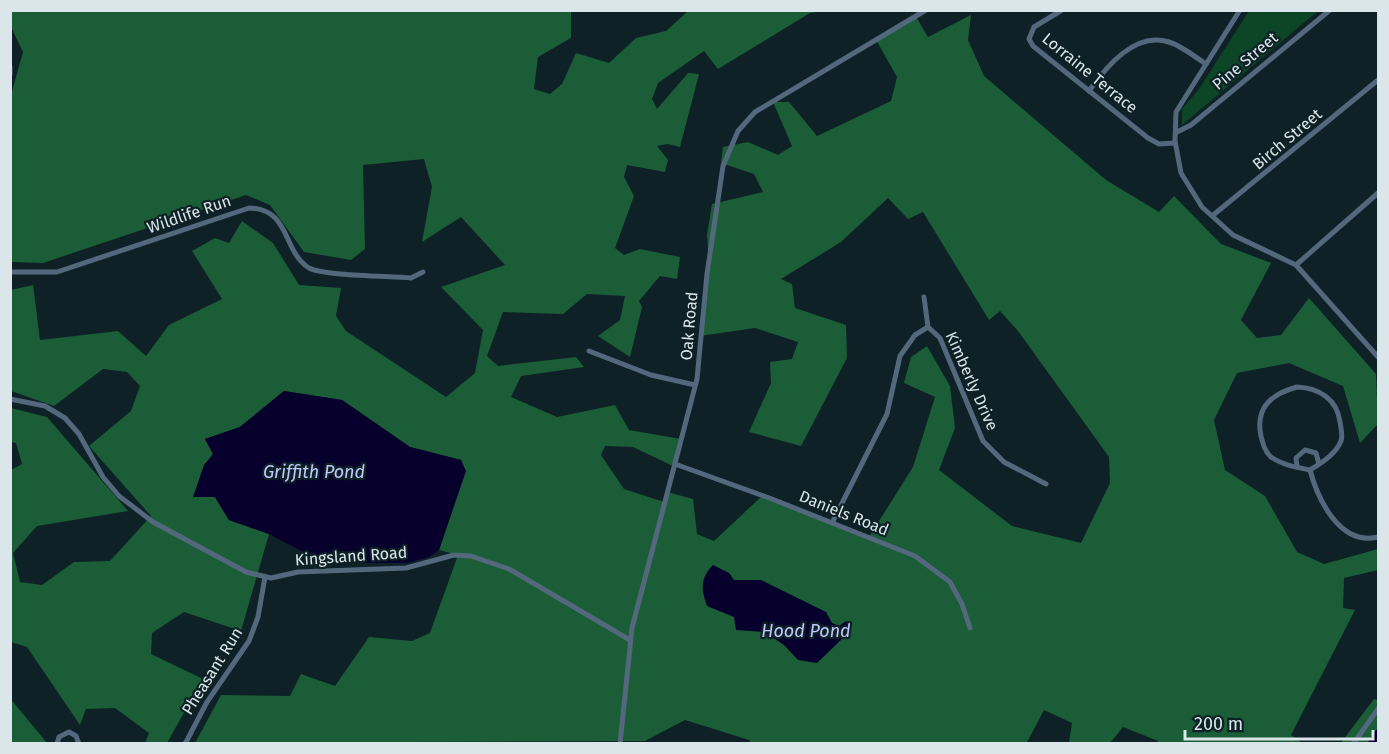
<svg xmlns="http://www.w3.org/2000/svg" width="1389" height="754" font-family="'Fira Sans',sans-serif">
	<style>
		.green { fill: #0d4626 }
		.forest { fill: #1a5d36 }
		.water { fill: #07002d }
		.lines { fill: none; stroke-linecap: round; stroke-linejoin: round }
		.canal { stroke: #07002d; stroke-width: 7 }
		.minor { stroke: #53687d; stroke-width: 5 }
		.labels { text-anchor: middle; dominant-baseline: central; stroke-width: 4.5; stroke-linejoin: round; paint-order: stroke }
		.street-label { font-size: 16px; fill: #dae6e9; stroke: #0e2126 }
		.water-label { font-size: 18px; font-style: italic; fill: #c2c7fc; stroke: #0e2126 }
	</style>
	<rect width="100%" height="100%" fill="#0e2126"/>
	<path class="green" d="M1249,11H1318L1182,125V109L1199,89Z"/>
	<g class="forest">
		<path d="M11,10L571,11V38L538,57L534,89L550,94L562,84L576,53L609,63L636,38L666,31L688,11H823L810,13L718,69L704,51L658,83L652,99L657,109L688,73L699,74L680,147L668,144L657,146L668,160L665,172L627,165L624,177L634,196L615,248L624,255L640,249L680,257L677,279L660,276L639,301L642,307L630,357L598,336L620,320L625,296L587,294L563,314L503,312L487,356L498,366L576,357L584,367L521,376L511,397L557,417L615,405L629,430L681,439L673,466L633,447L605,446L601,455L624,489L664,502L667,492L693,499L697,534L714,541L762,496L869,537L913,467L935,397L904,383L911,357L927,346L950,386L955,428L939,470L1012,526L1081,543L1110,483L1109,457L1018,331L1000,311L989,320L923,212L908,219L888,198L841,242L781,279L792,284L795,308L846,325L847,358L801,446L749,432L771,383L770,362L792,359L798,342L755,328L700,336L709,268L707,235L712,204L763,192L754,174L721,163L723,147L748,142L778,155L792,146L773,102H789L817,136L891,101L897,77L875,38L915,15L928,37L971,15L968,40L984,76L1106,180L1159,212L1174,196L1221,244L1271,263L1241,320L1257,338L1281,335L1309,298L1376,374L1378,424L1360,443L1343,386L1289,363L1237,373L1214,420L1225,470L1265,496L1297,552L1324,564L1378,549V570L1344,578L1343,608L1355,610L1291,735L1302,743H1157L1158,741L1123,727L1110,743H1069L1072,723L1044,710L1026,744L751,743L749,740L685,720L645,741L195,743L221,695L290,696L301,674L335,686L369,637L412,641L430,633L458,555L439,550L465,471L461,460L410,447L342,400L284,391L240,427L205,439L213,454L204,466L194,497H215L229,520L269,534L241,631L184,612L152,633L151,654L203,679L167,743H145L149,733L115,708L86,709L80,725L27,647L11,642V470L22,464L16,443L11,442V408L47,417L128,511L37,526L13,553L20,582L42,585L74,562L110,561L151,516L89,446L131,411L140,386L127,372L103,369L54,406L11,391V290L33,285L40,340L118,331L146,356L169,325L222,299L192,251L215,238L229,243L242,221L273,243L299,285L341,288L336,316L346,331L446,397L475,373L483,330L441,287L505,265L461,217L422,242L432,187L424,159L363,165L365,249L351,260L304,252L270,205L246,195L43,263L11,262V95L23,52L11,27Z"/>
		<path d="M1374,699L1378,700V743L1340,744Z"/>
		<path d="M11,700L14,703L47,743H11Z"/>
	</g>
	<g class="water">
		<path d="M284,391L342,400L410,447L461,460L466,471L439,550L429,557L407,563H367L307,554L269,534L229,520L215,497H193L204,465L213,454L205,439L240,427Z"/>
		<path d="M713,565L729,573L734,580H761L826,612L832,623L839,626L846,621L849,625L842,639L817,663L798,660L784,645L764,632L736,630L734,617L707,606C701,590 700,578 713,565Z"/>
	</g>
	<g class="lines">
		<path class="canal" d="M1371,744L1378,733"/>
		<g class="minor">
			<path d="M1062,10L1034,27L1029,39L1033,46L1148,138L1159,144L1175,143"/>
			<path d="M1240,10L1176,112L1175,141L1181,173L1202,207L1233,235L1296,265L1378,357"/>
			<path d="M10,67V74"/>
			<path d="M1089,91C1106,67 1135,31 1169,42C1182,46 1195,57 1206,64"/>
			<path d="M1177,132L1191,125L1330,10"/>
			<path d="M1212,216L1378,80"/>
			<path d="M1296,265L1378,193"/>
			<path d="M10,272H57L249,208C291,209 282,251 309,268C324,276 390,276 411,278L423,272"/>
			<path d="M924,297L928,327"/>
			<path d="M928,327L940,338L983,441L1004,462L1046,484"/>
			<path d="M589,351L651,375L695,385"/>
			<path d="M1297,387C1319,388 1337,399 1340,422C1341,428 1343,436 1341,441C1336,454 1321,463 1310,470C1296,467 1282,465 1271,457C1265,452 1263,444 1261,436C1255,408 1271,394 1297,387Z"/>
			<path d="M10,399L45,406L65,418L79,434L103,477L119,496L153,522L246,572L271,578L298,572L406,568L454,555L471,556L509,569L630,640"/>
			<path d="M675,464L772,499L915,556L950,582L962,604L970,628"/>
			<path d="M1297,467L1296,458L1305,450L1316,453L1319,464"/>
			<path d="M1310,470C1318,500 1340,546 1378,537"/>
			<path d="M832,523L887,414L900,356L915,335L928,327"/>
			<path d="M57,744L59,737L69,732L76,736L79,744"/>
			<path d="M185,744L207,702L249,641L258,617L265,577"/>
			<path d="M620,744L632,628L697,379L707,274L723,166L738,131L755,112L926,10"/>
			<path d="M1353,744L1378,709"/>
		</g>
	</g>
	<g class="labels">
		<g class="street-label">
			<text transform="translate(1245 61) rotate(-40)">Pine Street</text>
			<text transform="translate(1090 73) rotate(39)">Lorraine Terrace</text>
			<text transform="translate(1287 139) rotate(-40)">Birch Street</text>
			<text transform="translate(189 214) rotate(-19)">Wildlife Run</text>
			<text transform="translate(689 326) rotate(-85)">Oak Road</text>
			<text transform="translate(972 381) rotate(66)">Kimberly Drive</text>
			<text transform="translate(844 513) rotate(22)">Daniels Road</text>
			<text transform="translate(351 556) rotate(-4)">Kingsland Road</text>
			<text transform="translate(212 671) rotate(-58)">Pheasant Run</text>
		</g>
		<g class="water-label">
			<text x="314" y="472">Griffith Pond</text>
			<text x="806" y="631">Hood Pond</text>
		</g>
	</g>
	<rect width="1389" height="754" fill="none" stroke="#dae6e9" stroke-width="24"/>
	<path d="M1185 730v9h188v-9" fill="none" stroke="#dae6e9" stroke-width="3"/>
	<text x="1194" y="730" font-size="18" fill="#dae6e9" stroke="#0e2126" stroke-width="4.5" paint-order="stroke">200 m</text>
</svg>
